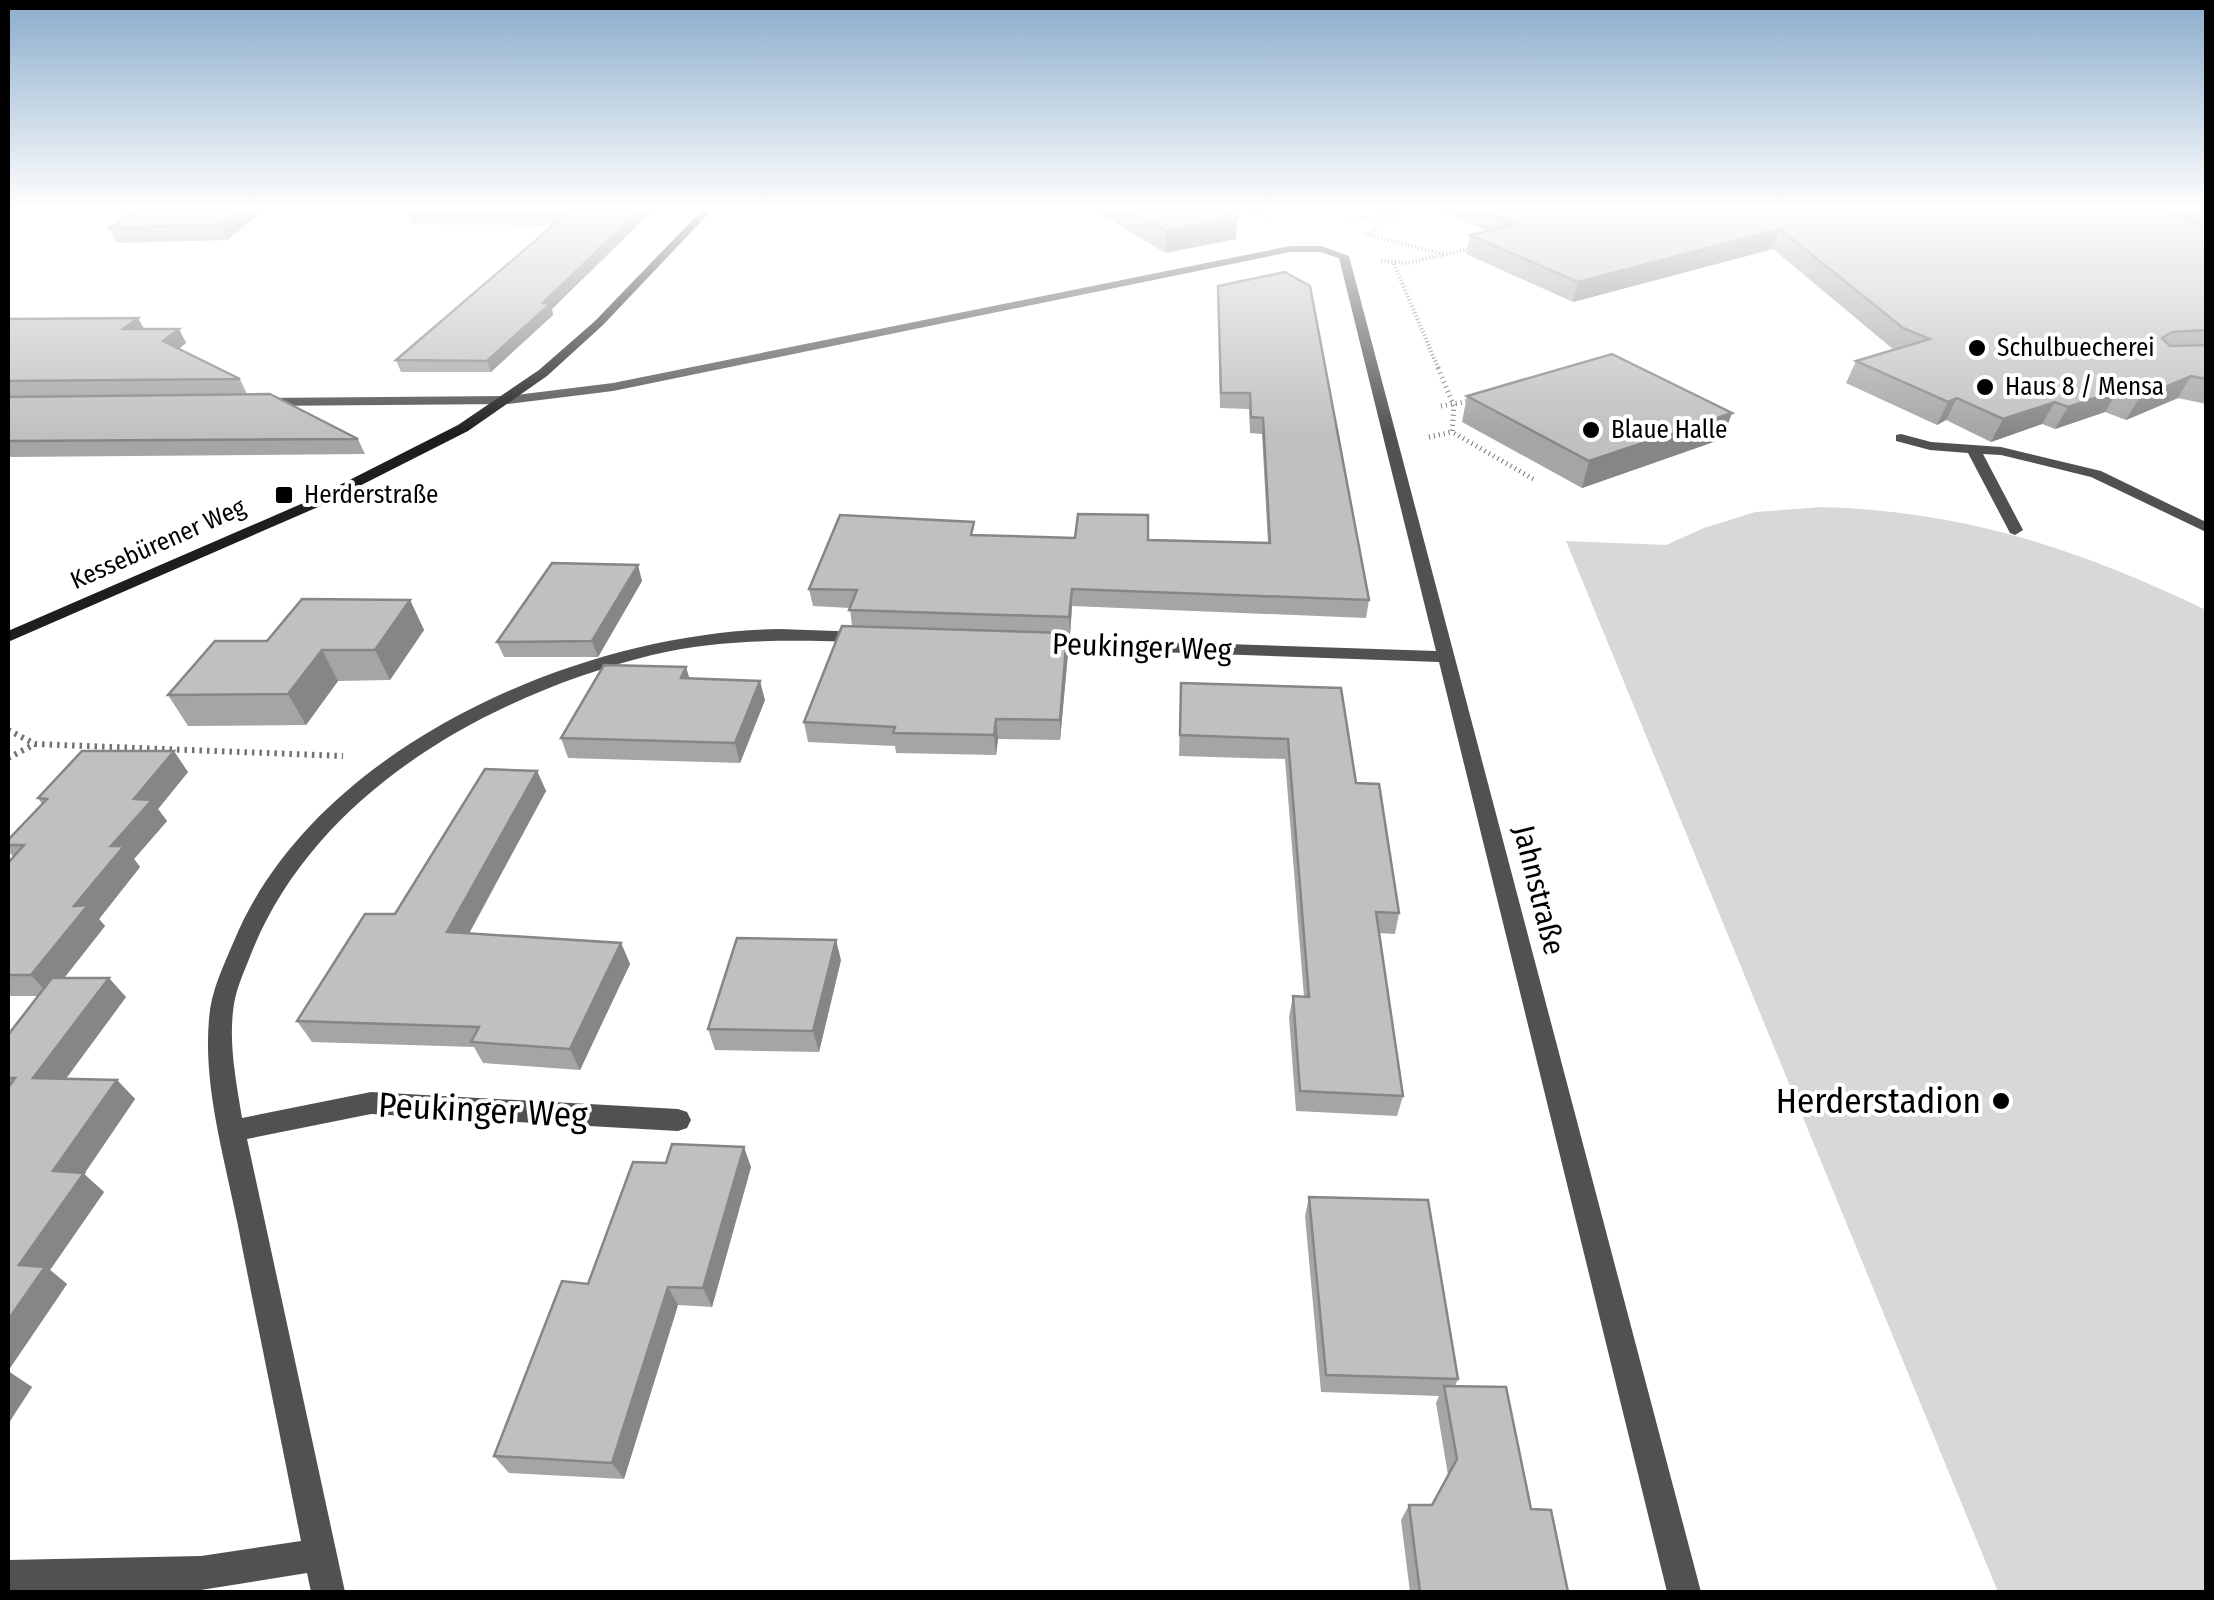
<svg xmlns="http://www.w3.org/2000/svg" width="2214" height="1600" font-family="'Fira Sans Condensed',sans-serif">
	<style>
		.green { fill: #d8d8d8 }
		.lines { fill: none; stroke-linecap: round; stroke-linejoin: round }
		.path-far2 { stroke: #737373; stroke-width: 4; stroke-dasharray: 1 2.5; stroke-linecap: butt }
		.path-far1 { stroke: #737373; stroke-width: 5; stroke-dasharray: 1 4; stroke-linecap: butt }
		.path { stroke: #737373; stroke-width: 6; stroke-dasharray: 2.5 5; stroke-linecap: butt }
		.pedestrian { fill: #515151; fill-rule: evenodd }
		.minor { fill: #515151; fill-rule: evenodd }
		.secondary { fill: #1e1e1e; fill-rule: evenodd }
		.wall { fill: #a5a5a5 }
		.shaded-wall { fill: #868686 }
		.building { fill: #c0c0c0; stroke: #868686; stroke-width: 2.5 }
		.poi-dot { fill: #000; stroke: #fff; stroke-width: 4 }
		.labels { text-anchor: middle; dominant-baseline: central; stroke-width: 8; stroke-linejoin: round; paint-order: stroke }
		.far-poi-label { font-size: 25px; fill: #000; stroke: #fff; text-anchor: start }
		.far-street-label { font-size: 25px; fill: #000; stroke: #fff }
		.street-label { font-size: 30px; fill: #000; stroke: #fff }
		.near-poi-label { font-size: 35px; fill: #000; stroke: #fff; text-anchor: end }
		.near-street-label { font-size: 35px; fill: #000; stroke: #fff }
	</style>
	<rect width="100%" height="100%" fill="#fff"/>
	<path class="green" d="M1822,507C1963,511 2080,549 2206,610V1592H1998L1566,541L1666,545L1704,528L1755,512Z"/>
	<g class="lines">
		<g class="path-far2">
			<path d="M1251,210L1268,218"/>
			<path d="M1346,220L1395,214"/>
			<path d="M1364,234L1443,254"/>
			<path d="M1370,234L1401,210"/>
			<path d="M1381,261L1408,263L1472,248"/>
			<path d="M1394,264L1439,370"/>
		</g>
		<g class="path-far1">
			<path d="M1438,368L1454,406L1452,432L1535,480"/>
			<path d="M1441,406L1470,401"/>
			<path d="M1429,437L1452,432"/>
		</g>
		<g class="path">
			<path d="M8,730L35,744L343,756"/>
			<path d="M8,758L35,744"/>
		</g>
		<path class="pedestrian" d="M1901,434L1931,442L2001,447L2101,471L2206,522V532L2091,477L2001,455L1983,454L2023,530L2015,535L2010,533L1968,453L1930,450L1896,441V435Z"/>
		<g class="minor">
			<path d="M1290,246H1321L1349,256L1701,1592H1667L1439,662L1043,648L1034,643L1043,638L1436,651L1339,258L1320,252H1290L613,391L507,404L259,406L252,402L259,398L507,396L613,383Z"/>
			<path d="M779,629L864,632L873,637L864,642C792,640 722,638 652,655C490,695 315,792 251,954C245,970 237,986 234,1004C228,1042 236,1080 242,1118L371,1092L678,1109L687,1112L691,1120L687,1128L678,1131L371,1114L247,1139L345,1592H311L307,1573L201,1590L8,1592V1560L201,1556L301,1541C280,1434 258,1328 237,1221C224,1156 203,1086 209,1019C211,991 223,967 234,941C314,747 580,632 779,629Z"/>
		</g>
		<path class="secondary" d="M702,210H712L603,325L547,376L468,431L318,507L8,642V631L308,501L458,425L539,370L595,321Z"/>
	</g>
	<g class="wall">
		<path d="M264,210L227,240L117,243L109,228Z"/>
		<path d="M653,210L552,309L553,315L491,372H401L396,360L553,225L413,224L409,214Z"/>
		<path d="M1095,210H1223L1236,239L1165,253Z"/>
		<path d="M1440,210H2206V404L2178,398L2126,420L2105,412L2055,429L2042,424L1991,442L1946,420L1937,425L1846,383L1856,361L1894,350L1773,249L1573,302L1466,254L1470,235L1487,231Z"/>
		<path d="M1218,286L1369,600L1366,618L1072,606L1070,635H1068V653L1060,740L998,739L996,755L896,753L895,746L808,742L804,722L852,626L850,608L813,606L809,589L976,535L1268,543L1262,434L1250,433L1249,409L1220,408Z"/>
		<path d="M8,319L144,329H179L186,343L179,349L240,379L247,394L358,439L365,454L8,457Z"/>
		<path d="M1467,396L1732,413L1722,439L1582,488L1462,422Z"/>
		<path d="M642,581L598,657H504L497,642Z"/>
		<path d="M410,600L424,630L390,680L338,681L306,725L188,726L168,695L267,641Z"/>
		<path d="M690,678L765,700L740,763L568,758L561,738Z"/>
		<path d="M1181,683L1341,688L1356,783L1399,913L1395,934L1379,933L1403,1096L1397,1116L1296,1111L1289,1017L1293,996L1304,997L1285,759L1179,756Z"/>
		<path d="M537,771L546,791L469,934L621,943L630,964L580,1070L483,1063L474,1047L312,1042L297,1021L395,914Z"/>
		<path d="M188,772L158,809L167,821L134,859L140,867L99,919L105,926L64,978L126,997L66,1079L117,1080L135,1099L84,1174L104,1192L50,1270L67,1284L8,1371L32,1387L8,1424V1035L38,996H8V863L13,857L8,850V840L42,804L38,798Z"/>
		<path d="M841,960L819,1052L715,1050L708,1029Z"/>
		<path d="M751,1167L712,1307L678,1305L624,1479L509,1473L494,1456L588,1284Z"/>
		<path d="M1309,1197L1458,1379L1455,1386L1531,1509L1568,1592H1410L1401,1520L1409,1505H1432L1448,1475L1436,1403L1439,1396L1321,1392L1305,1216Z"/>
	</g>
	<g class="shaded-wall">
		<path d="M239,210H264L227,240L220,225Z"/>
		<path d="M640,210H653L552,309L553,315L491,372L487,361L543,303Z"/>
		<path d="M1238,217L1236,239L1165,253L1166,231Z"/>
		<path d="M1780,229L1773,249L1573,302L1578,282Z"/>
		<path d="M138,318L146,332L123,329Z"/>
		<path d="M179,329L186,343L170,355L163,341Z"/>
		<path d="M2191,376L2178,398L2126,420L2139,398Z"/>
		<path d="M2118,390L2105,412L2055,429L2068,407Z"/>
		<path d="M1957,398L1946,420L1937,425L1948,402Z"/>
		<path d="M2055,402L2042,424L1991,442L2003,419Z"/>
		<path d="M1732,413L1722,439L1582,488L1589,461Z"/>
		<path d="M638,565L642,581L598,657L592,641Z"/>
		<path d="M1072,589V606L1070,635L1069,617Z"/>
		<path d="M410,600L424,630L390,680L375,650Z"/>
		<path d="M1067,633L1068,653L1060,740V720Z"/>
		<path d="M322,650L338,681L306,725L288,694Z"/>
		<path d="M686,667L692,686L681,678Z"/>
		<path d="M760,681L765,700L740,763L735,743Z"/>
		<path d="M996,719L998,739L996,755L994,735Z"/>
		<path d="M174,751L188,772L158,809L167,821L134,859L140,867L99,919L105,926L50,996L31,975L111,846L134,799Z"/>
		<path d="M537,771L546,791L458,953L447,932Z"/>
		<path d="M836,940L841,960L819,1052L813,1031Z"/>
		<path d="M621,943L630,964L580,1070L570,1049Z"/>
		<path d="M109,978L126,997L52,1097L33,1078Z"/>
		<path d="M117,1080L135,1099L84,1174L104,1192L50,1270L67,1284L8,1371V1320L19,1265L53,1171Z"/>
		<path d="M744,1147L751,1167L712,1307L703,1288Z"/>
		<path d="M668,1287L678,1305L624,1479L612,1463Z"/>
		<path d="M8,1371L32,1387L8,1424Z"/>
	</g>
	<g class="building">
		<path d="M136,210H239L220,225L109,228Z"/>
		<path d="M414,210H640L543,303L550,304L487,361L396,360L565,215L409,214Z"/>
		<path d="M1130,210H1223L1238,217L1166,231Z"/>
		<path d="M1486,210H2166L2206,230V330L2172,332L2162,338L2170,346L2206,345V379L2191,376L2139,398L2118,390L2068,407L2055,402L2003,419L1957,398L1948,402L1856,361L1930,339L1903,328L1780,229L1578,282L1470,235L1517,224Z"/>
		<path d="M2193,210H2206V217Z"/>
		<path d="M1285,272L1310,286L1369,600L1072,589L1069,617L849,610L857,590L809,589L840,515L974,522L971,535L1075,538L1078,514L1148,515V540L1270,543L1263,418L1251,417L1250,393H1221L1218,286Z"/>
		<path d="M138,318L123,329H179L163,341L240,379L8,381V319Z"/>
		<path d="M1612,354L1732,413L1589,461L1467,396Z"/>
		<path d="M270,394L358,439L8,441V397Z"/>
		<path d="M552,563L638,565L592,641L497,642Z"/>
		<path d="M302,599L410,600L375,650H322L288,694L168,695L215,641H267Z"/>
		<path d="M842,626L1067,633L1060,720L996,719L994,735L893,733L895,727L804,722Z"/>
		<path d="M604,665L686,667L681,678L760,681L735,743L561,738Z"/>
		<path d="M1181,683L1341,688L1356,783L1379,784L1399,913L1376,912L1403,1096L1300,1091L1293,996L1309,997L1288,739L1180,735Z"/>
		<path d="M82,751H174L134,799L152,800L111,846H124L74,906L88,905L31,975H8V863L24,845H8V840L47,799L38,798Z"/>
		<path d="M485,769L537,771L447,932L621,943L570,1049L471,1042L479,1027L297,1021L365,914H395Z"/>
		<path d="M737,938L836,940L813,1031L708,1029Z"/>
		<path d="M52,978H109L33,1078L117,1080L53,1171L84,1173L19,1265L45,1267L8,1320V1088L15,1078H8V1035Z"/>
		<path d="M672,1144L744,1147L703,1288L668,1287L612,1463L494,1456L562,1281L588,1284L633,1162L666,1163Z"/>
		<path d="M1309,1197L1428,1200L1458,1379L1326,1375Z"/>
		<path d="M1444,1386L1506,1387L1531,1509L1551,1510L1568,1592H1420L1409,1505H1432L1457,1459Z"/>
	</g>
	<linearGradient id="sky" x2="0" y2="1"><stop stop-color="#8baccb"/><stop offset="0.48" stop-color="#fff"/><stop offset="1" stop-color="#fff" stop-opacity="0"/></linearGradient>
	<rect width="2214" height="434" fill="url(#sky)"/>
	<g class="poi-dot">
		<circle cx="1977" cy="348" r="10"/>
		<circle cx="1985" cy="387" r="10"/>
		<circle cx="1591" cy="430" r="10"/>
		<rect x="274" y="485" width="20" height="20" rx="5"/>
		<circle cx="2001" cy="1101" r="10"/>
	</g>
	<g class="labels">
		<g class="far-poi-label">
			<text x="1997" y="348">Schulbuecherei</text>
			<text x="2005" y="387">Haus 8 / Mensa</text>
			<text x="1611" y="430">Blaue Halle</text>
			<text x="304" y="495">Herderstraße</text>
		</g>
		<g class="far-street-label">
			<text transform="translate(158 544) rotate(-24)">Kessebürener Weg</text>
		</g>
		<g class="street-label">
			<text transform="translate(1142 647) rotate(2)">Peukinger Weg</text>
			<text transform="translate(1539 890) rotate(76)">Jahnstraße</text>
		</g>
		<g class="near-poi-label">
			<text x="1981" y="1101">Herderstadion</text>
		</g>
		<g class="near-street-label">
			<text transform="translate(483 1110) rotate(3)">Peukinger Weg</text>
		</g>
	</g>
	<rect width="2214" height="1600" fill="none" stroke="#000000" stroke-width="20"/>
</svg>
